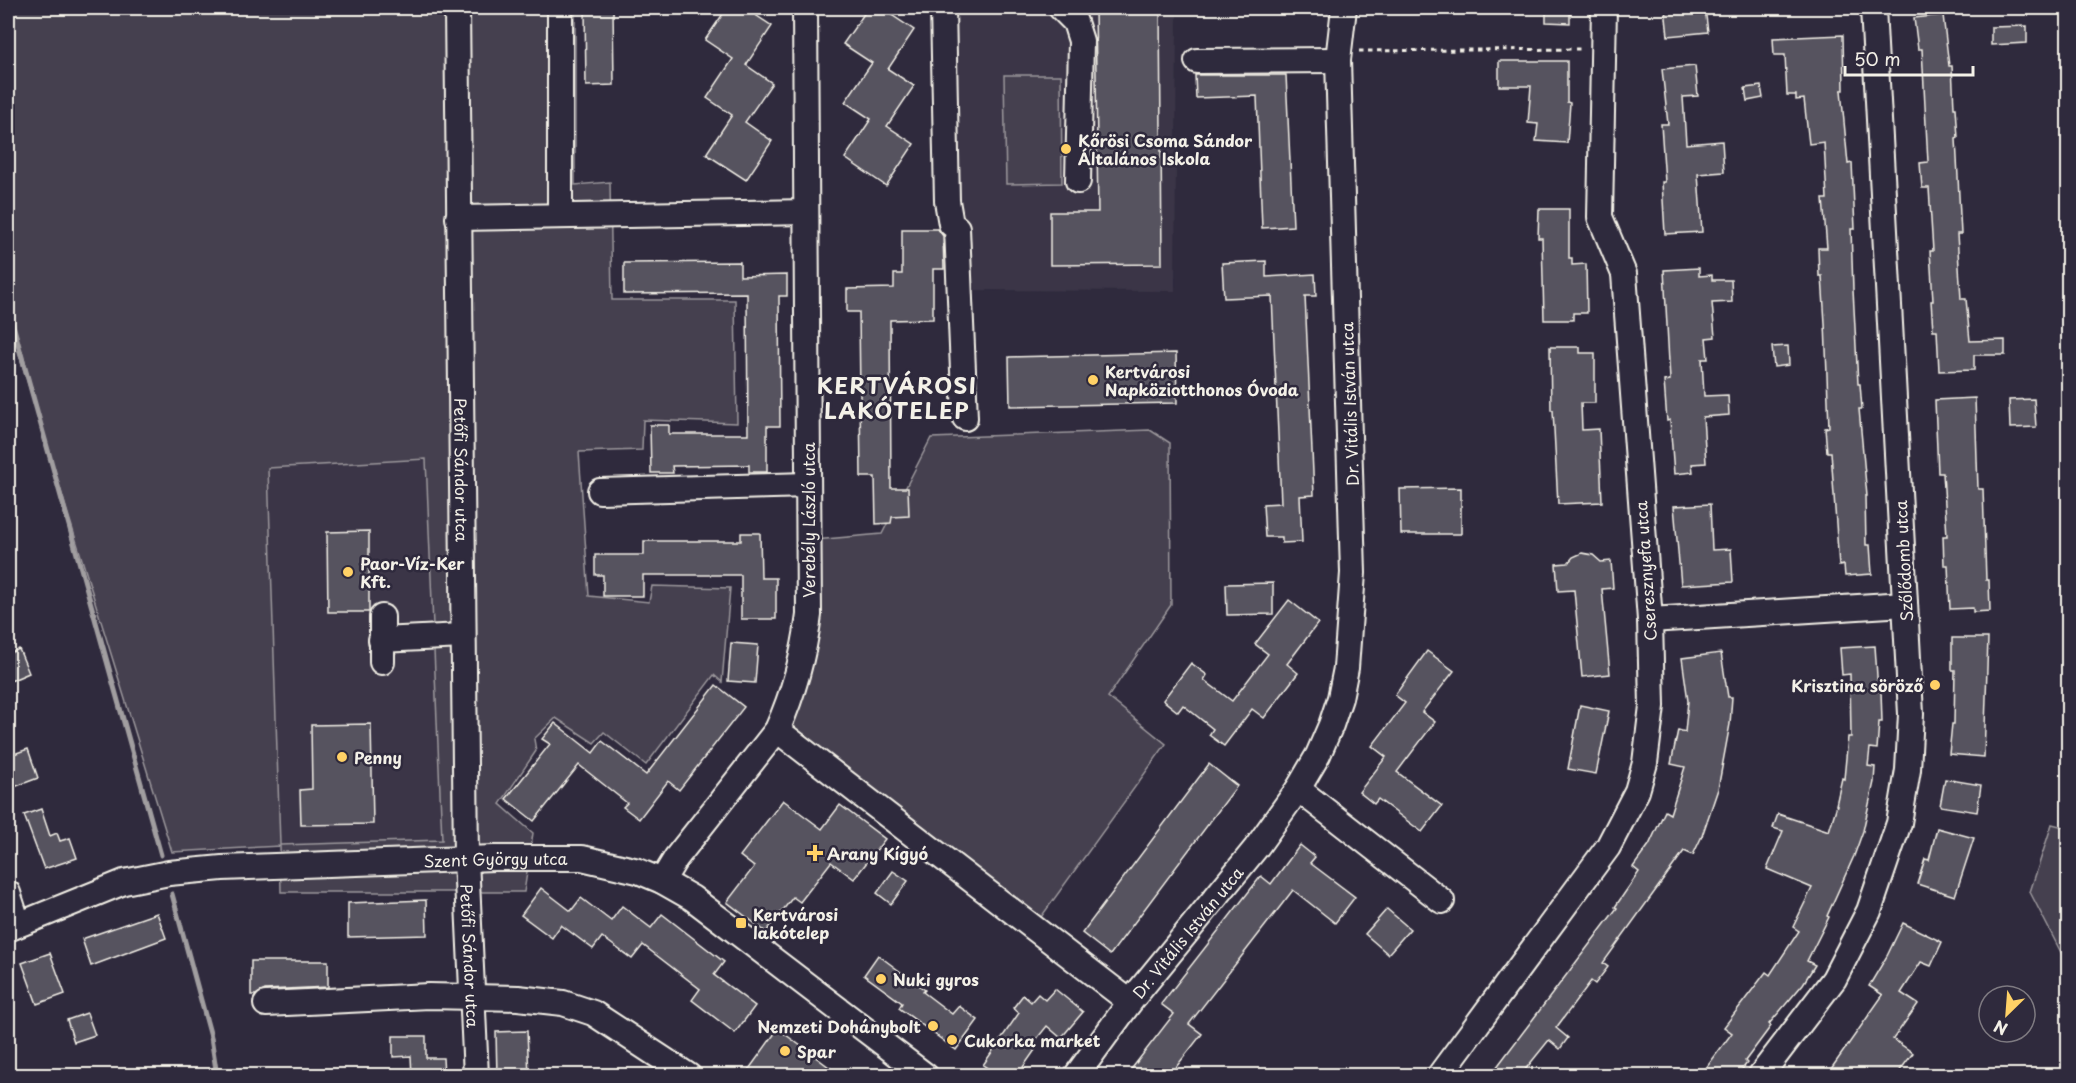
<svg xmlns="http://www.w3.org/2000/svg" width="2076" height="1083" font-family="'Playpen Sans',sans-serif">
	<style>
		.built { fill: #3b3647 }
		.green { fill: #454050; stroke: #9c989c; stroke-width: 1.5; fill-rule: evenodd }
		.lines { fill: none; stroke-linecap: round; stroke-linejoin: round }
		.stream { stroke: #a19ea0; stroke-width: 5 }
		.building { fill: #56525f; stroke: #f4f1e8; stroke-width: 1.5 }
		.minor-casing { stroke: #f4f1e8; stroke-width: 28 }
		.path { stroke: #f4f1e8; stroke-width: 3; stroke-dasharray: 4.5 4.5; stroke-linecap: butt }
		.minor { stroke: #2f2a3d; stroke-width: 24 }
		.poi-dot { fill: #ffd166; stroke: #2f2a3d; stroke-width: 2 }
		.labels { text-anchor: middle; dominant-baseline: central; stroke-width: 5; stroke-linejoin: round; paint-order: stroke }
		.poi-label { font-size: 16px; font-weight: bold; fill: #f4f1e8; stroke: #2f2a3d; text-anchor: start }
		.street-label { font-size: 16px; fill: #f4f1e8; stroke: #2f2a3d }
		.district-label { font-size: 22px; font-weight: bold; letter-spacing: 1.5px; fill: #f4f1e8; stroke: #2f2a3d }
	</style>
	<rect width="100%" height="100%" fill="#2f2a3d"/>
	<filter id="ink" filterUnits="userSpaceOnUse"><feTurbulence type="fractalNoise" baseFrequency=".0167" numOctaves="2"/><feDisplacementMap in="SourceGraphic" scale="12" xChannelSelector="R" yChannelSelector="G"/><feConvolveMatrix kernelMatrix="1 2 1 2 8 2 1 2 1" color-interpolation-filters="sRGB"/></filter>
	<g filter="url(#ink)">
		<g class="built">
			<path d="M952,8H1177L1175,291L959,290Z"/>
			<path d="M426,459L442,841L280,845L268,468Z"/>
		</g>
		<g class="green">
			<path d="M8,8H575V185L610,182L612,300H735L737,423L643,420L642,450L579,452L589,596L649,602L652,586L730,588L722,682L714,675L646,765L604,732L594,743L556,718L534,739L536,751L500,804L533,833L524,892H281L280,846L172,852L8,319ZM426,459L442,840L280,845L268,468Z"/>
			<path d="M1004,75H1061L1062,183L1006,184Z"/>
			<path d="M1150,430L1170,443L1171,605L1108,697L1166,744L1031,931L766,731L795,675L803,541L882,534L931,438Z"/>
			<path d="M2052,824L2068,828V966L2030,892Z"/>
		</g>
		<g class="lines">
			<g class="stream">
				<path d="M8,307L161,855"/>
				<path d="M172,894L211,1037L217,1076"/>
			</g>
		</g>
		<g class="building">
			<path d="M585,8H613L614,85L586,86Z"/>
			<path d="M727,8H745L772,26L746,65L772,83L745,122L772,141L746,180L706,154L732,115L707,98L733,59L705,40Z"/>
			<path d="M868,8H881L914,30L888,69L914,86L887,126L914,144L886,186L845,158L871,119L845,102L872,63L843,44Z"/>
			<path d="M1095,8H1160L1162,264L1050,265V212H1098Z"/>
			<path d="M1546,8H1570V23L1546,22Z"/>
			<path d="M1665,8H1705L1708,32L1668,36Z"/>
			<path d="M1943,15L1949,66H1952L1954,108H1956L1958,138L1956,139L1961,234H1957L1961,299H1966L1970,341L2005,340V355H1974V370L1939,371L1937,330H1933L1931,301H1933L1930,251H1933L1929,188H1922L1920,163L1928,162L1922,49H1918L1914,18Z"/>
			<path d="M2027,26V43L1991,45V27Z"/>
			<path d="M1843,35L1844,90H1841L1848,164L1852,163L1855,229H1851L1853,290L1858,384H1860L1862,409H1859L1867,496H1865L1866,545H1870L1872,574L1845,576L1844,565L1839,566L1831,452H1827L1825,428L1829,427L1825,323L1822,276H1819L1818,248H1827L1823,199H1827L1824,142L1809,144L1804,99L1796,100V95H1787L1785,55H1774L1773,38Z"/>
			<path d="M1499,61H1567V102L1570,103L1567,143L1536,141L1538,124L1528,123L1531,86H1499Z"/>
			<path d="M1695,66L1698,96L1683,97L1686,144L1722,141L1724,172L1698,174L1702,232L1665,234L1662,182H1665L1661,124H1668L1662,69Z"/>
			<path d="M1195,75H1286L1293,226L1262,228L1257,96L1196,98Z"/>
			<path d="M1761,86L1763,98L1747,101L1745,88Z"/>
			<path d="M1539,209H1569V258H1572V265L1586,264L1587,313H1573V320H1544L1542,238H1538Z"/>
			<path d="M902,229H938L943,236L944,269H933V319L890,320L891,488H908L909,516L892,517L891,523L876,524L875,477H861L859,312H847V289L894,288V274H902Z"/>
			<path d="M1266,261V277L1315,274L1316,296H1305L1314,495L1300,496L1302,542L1282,543V537H1265L1263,504L1281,503L1272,296L1224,298L1222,263Z"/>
			<path d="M740,262V276L787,275V296H779L780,426H767V472H749V465L672,466L673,473H651L650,425H669V434H748L747,293L624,294V263Z"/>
			<path d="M1699,268V276L1712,275V280H1731L1732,302L1712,303L1715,337L1706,338L1708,359H1702L1704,396L1728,395L1729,415L1703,417L1706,463L1692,464L1693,472L1674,474L1670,420L1667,421L1664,381L1670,380L1664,270Z"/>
			<path d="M1788,346L1789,365L1774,367L1772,347Z"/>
			<path d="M1550,347H1580V353H1595V403H1581L1582,430L1599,429L1602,502L1558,504L1553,410H1551Z"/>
			<path d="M1176,353L1177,403L1010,406L1009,357Z"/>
			<path d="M1975,398L1978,489H1983L1986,580H1989L1990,611L1973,612V608L1950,609L1948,565H1944L1943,536H1947L1943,473H1938L1935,400Z"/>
			<path d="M2034,399L2036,427L2010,428L2009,400Z"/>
			<path d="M1461,488V534H1401L1400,489Z"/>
			<path d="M1710,504L1712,550L1731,549L1733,582L1681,585L1674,506Z"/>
			<path d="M369,531V612H328L327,532Z"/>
			<path d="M741,533H760L761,578H776V619H741V575H643V596H603V575H595V555H644V541H741Z"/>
			<path d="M1582,553L1593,555L1601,562L1611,561L1613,588L1602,589L1610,674L1582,677L1574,590L1558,591L1556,564L1568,563L1573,557Z"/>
			<path d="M1273,583V614L1227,615L1226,584Z"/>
			<path d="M1289,600L1318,623L1287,664L1298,673L1264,718L1252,709L1224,746L1209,735L1213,729L1183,705L1178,712L1163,700L1191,663L1207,675L1204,680L1232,701L1268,654L1255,644Z"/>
			<path d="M1952,638H1988L1984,757L1949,754L1952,724H1954L1955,670H1952Z"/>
			<path d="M731,643L758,645L755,683L728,681Z"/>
			<path d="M1875,646L1878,691H1881L1882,722H1879L1877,749L1870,748L1868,766L1875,767L1874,782L1863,831L1854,856L1827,916L1829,917L1807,961L1815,965L1803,984L1769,1024L1771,1026L1745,1061L1747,1063L1737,1076H1717L1706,1068L1732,1033L1724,1027L1766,972L1770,975L1799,931L1793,927L1812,888L1767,869L1783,831L1773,828L1778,814L1829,831L1837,805H1836L1842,778L1844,779L1848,737H1851L1850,674L1842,675L1840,648Z"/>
			<path d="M19,649L29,673L8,682V654Z"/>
			<path d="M1427,651L1454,671L1422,712L1435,722L1397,772L1442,806L1422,832L1378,799L1374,804L1359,792L1386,757L1372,746L1405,703L1395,695Z"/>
			<path d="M1721,653L1728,697H1732L1730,724L1718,789L1702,836L1693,855L1684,851L1603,963L1608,967L1595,984L1591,981L1556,1028L1568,1038L1560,1049L1549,1040L1520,1076H1490L1617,908L1615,907L1639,872L1633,867L1649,845L1665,811L1670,814L1685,767L1671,764L1678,730L1685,732L1688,701L1682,658Z"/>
			<path d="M716,685L744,707L679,790L668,781L639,819L623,807L627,803L579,765L534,821L506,799L550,744L542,739L555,723L593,753L602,741L646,775Z"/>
			<path d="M1580,705L1609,711L1596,774L1568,769Z"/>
			<path d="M371,724L373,824L301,825L300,790L312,789L311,725Z"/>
			<path d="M28,749L38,778L14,787L8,772V756Z"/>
			<path d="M1209,764L1237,786L1110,955L1082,933Z"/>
			<path d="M1945,779L1981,785L1977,812L1940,806Z"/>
			<path d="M783,800L822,829L840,805L885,839L854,879L831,862L800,902L793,897L766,932L727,902L754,867L740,856Z"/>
			<path d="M41,809L50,836L57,833L60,841L70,838L77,858L44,869L24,815Z"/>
			<path d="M1937,828L1974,838L1955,896L1917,884L1925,859L1929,860Z"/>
			<path d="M1300,845L1315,857L1310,863L1355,897L1335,923L1293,890L1189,1024L1202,1034L1169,1076H1126L1174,1014L1161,1004L1261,876L1271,884Z"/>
			<path d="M893,871L908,881L891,904L877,893Z"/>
			<path d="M541,888L571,911L581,898L611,921L622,906L651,928L662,914L724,962L714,975L755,1006L735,1033L692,1000L700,989L643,945L632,959L602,937L593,949L561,925L552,938L521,915Z"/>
			<path d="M426,900L427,935L348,937V903Z"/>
			<path d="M1387,909L1410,929L1388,954L1365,934Z"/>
			<path d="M157,913L166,938L91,966L82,939Z"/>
			<path d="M1903,923L1942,942L1931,966L1921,962L1901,993L1918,1004L1893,1039L1913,1053L1896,1076H1826L1883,995L1869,986L1887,956Z"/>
			<path d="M50,953L65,994L37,1004L22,963Z"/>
			<path d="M878,955L925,990L923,992L952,1014L959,1006L978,1020L956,1050L899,1008L902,1003L864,975Z"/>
			<path d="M251,961H328V987L265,990L256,995H251Z"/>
			<path d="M1055,989L1083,1012L1061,1038L1047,1026L1030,1047L1035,1050L1023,1067L1035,1076H999L983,1065L1019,1013L1013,1008L1023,995L1031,1002L1038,994L1045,1000Z"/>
			<path d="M87,1013L95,1035L74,1042L67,1020Z"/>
			<path d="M778,1029L841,1076H744Z"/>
			<path d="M527,1031L529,1076H497L496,1032Z"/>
			<path d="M393,1036H426V1058H443L444,1076H412L411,1056L393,1057Z"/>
		</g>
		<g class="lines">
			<g class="minor-casing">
				<g id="minor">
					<path id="s1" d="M457,8L466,859L476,1076"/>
					<path d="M560,8V216"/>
					<path d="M943,8L947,201L951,224L957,228L965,418"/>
					<path d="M1061,8L1075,22L1081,41L1078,181"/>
					<path d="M1197,61L1338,60"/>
					<path d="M458,218L806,212"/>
					<path d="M600,491L808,485"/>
					<path d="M382,617V662"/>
					<path d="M1650,620L1905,604"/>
					<path d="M381,640L463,636"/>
					<path d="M777,730L1130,1002"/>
					<path d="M1298,789L1442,901"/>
					<path d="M662,881L676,858L777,730C794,692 804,655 809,615L805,8"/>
					<path d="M8,893L18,924"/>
					<path id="s2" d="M8,929L124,882L169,873L222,868L494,858H582L638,871L662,881L692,898L926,1076"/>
					<path d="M266,1004L429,996L518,998L563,1003L593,1013L689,1076"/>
					<path id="s3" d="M1076,1076L1130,1002L1256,848L1298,789L1318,755L1331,725L1340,698L1346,668L1353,573L1338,60L1344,8"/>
					<path d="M1439,1076L1608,847L1637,791L1645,763L1652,706L1650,620L1624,274L1600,217L1604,8"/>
					<path d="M1760,1076L1834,979L1869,911L1899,823L1908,770L1911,714L1873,8"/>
				</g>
			</g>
			<path class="path" d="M1359,51L1583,49"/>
			<use href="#minor" class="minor"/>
		</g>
	</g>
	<g class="poi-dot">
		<circle cx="1066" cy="149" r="6"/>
		<circle cx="1093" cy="380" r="6"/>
		<circle cx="348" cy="572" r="6"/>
		<circle cx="1935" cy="685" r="6"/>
		<circle cx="342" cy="757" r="6"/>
		<path d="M812 844h6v6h6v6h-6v6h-6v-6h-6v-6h6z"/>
		<rect x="735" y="917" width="12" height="12" rx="3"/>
		<circle cx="881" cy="979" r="6"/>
		<circle cx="933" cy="1026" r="6"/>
		<circle cx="952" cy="1040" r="6"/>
		<circle cx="785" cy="1051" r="6"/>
	</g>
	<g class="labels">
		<g class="poi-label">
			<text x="1078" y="140">Kőrösi Csoma Sándor<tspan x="1078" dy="18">Általános Iskola</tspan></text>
			<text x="1105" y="371">Kertvárosi<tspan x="1105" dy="18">Napköziotthonos Óvoda</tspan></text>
			<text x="360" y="563">Paor-Víz-Ker<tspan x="360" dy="18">Kft.</tspan></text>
			<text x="1923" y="685" text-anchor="end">Krisztina söröző</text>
			<text x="354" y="757">Penny</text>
			<text x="827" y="853">Arany Kígyó</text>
			<text x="753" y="914">Kertvárosi<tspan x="753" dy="18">lakótelep</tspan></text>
			<text x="893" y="979">Nuki gyros</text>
			<text x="921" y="1026" text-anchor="end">Nemzeti Dohánybolt</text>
			<text x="964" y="1040">Cukorka market</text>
			<text x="797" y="1051">Spar</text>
		</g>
		<g class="street-label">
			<text transform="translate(1349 404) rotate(-92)">Dr. Vitális István utca</text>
			<text stroke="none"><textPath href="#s1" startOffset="462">Petőfi Sándor utca</textPath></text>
			<text transform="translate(808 520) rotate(-90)">Verebély László utca</text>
			<text transform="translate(1903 561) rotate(-93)">Szőlődomb utca</text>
			<text transform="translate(1645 571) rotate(-94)">Cseresznyefa utca</text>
			<text stroke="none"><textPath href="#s2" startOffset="498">Szent György utca</textPath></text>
			<text stroke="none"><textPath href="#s3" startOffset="182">Dr. Vitális István utca</textPath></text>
			<text stroke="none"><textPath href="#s1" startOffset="948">Petőfi Sándor utca</textPath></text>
		</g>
		<g class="district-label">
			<text x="897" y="384">KERTVÁROSI<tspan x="897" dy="25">LAKÓTELEP</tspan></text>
		</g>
	</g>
	<rect width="2076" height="1083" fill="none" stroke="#2f2a3d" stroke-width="30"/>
	<rect x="15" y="15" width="2046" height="1053" fill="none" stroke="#f4f1e8" stroke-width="2" filter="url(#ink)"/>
	<g transform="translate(2007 1014) rotate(205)"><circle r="28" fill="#2f2a3d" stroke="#7e7a81" stroke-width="1.5"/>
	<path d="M0-4.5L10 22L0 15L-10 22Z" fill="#ffd166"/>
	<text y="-9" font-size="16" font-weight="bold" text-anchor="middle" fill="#f4f1e8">N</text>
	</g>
	<path d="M1845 66v9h128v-9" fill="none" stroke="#f4f1e8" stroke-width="3"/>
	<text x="1854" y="66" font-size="18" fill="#f4f1e8" stroke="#2f2a3d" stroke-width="4.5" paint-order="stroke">50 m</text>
</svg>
